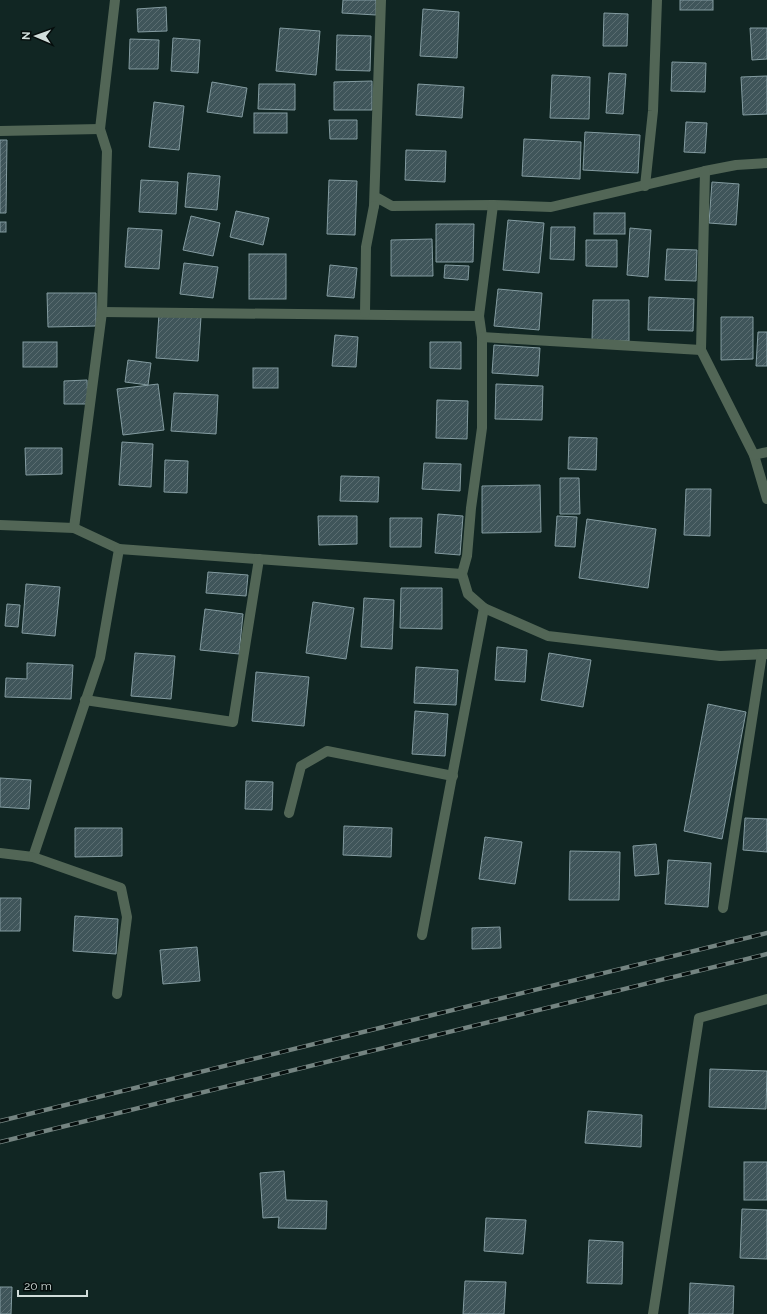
<svg xmlns="http://www.w3.org/2000/svg" width="767" height="1314" font-family="Raleway,sans-serif">
	<style>
		.building { fill: url(#building-hatch); stroke: #849ca1 }
		.lines { fill: none; stroke-linecap: round; stroke-linejoin: round }
		.minor { stroke: #526656; stroke-width: 10 }
		.rail-casing { stroke: #748481; stroke-width: 4.5 }
		.rail { stroke: #050d0c; stroke-width: 3; stroke-dasharray: 9; stroke-linecap: butt }
	</style>
	<defs>
		<pattern id="building-hatch" width="6" height="6" patternUnits="userSpaceOnUse"><rect width="6" height="6" fill="#3f555a"/><path d="M-1 1l2-2M0 6l6-6M5 7l2-2" fill="none" stroke="#5a6d71"/></pattern>
	</defs>
	<rect width="100%" height="100%" fill="#112623"/>
	<g class="building">
		<path d="M343,0H376V15L342,13Z"/>
		<rect x="680" y="0" width="33" height="10"/>
		<path d="M166,7L167,31L138,32L137,9Z"/>
		<path d="M423,9L459,12L457,58L420,56Z"/>
		<path d="M604,13L628,14L627,46H603Z"/>
		<path d="M280,28L320,31L316,75L276,71Z"/>
		<path d="M750,28H767V59L752,60Z"/>
		<path d="M337,35L371,36L370,71L336,70Z"/>
		<path d="M173,38L200,40L198,73L171,71Z"/>
		<path d="M130,39L159,40L158,69H129Z"/>
		<path d="M672,62L706,63L705,92L671,91Z"/>
		<path d="M609,73L626,74L623,114L606,113Z"/>
		<path d="M552,75L590,77L589,119L550,118Z"/>
		<path d="M767,76V114L743,115L741,77Z"/>
		<path d="M372,81V110H334V82Z"/>
		<path d="M212,82L247,88L242,117L207,112Z"/>
		<path d="M259,84H295V110L258,109Z"/>
		<path d="M418,84L464,87L462,118L416,115Z"/>
		<path d="M154,102L184,106L179,150L149,147Z"/>
		<rect x="254" y="113" width="33" height="20"/>
		<path d="M329,120H357V139H330Z"/>
		<path d="M686,122L707,123L705,153L684,152Z"/>
		<path d="M585,132L640,135L638,173L583,170Z"/>
		<path d="M524,139L581,142L580,179L522,176Z"/>
		<path d="M0,140H7L6,213H0Z"/>
		<path d="M406,150L446,151L445,182L405,180Z"/>
		<path d="M188,173L220,176L217,210L185,207Z"/>
		<path d="M141,180L178,182L176,214L139,212Z"/>
		<path d="M329,180L357,181L355,235L327,234Z"/>
		<path d="M712,182L739,184L736,225L709,223Z"/>
		<path d="M236,211L269,218L263,245L230,237Z"/>
		<rect x="594" y="213" width="31" height="21"/>
		<path d="M191,216L220,223L213,256L183,250Z"/>
		<path d="M508,220L544,223L539,273L503,270Z"/>
		<rect x="0" y="222" width="6" height="10"/>
		<path d="M436,224H474L473,262H436Z"/>
		<path d="M551,227H575L574,260L550,259Z"/>
		<path d="M128,228L162,230L159,269L125,267Z"/>
		<path d="M630,228L651,230L648,277L627,275Z"/>
		<path d="M432,239L433,276H391V240Z"/>
		<path d="M586,240H617V267L586,266Z"/>
		<path d="M667,249L697,250L696,281L665,280Z"/>
		<rect x="249" y="254" width="37" height="45"/>
		<path d="M184,263L218,267L213,298L180,294Z"/>
		<path d="M330,265L357,268L354,298L327,296Z"/>
		<path d="M445,265L469,266L468,280L444,278Z"/>
		<path d="M498,289L542,293L539,330L494,326Z"/>
		<path d="M47,293H96V326L48,327Z"/>
		<path d="M649,297L694,299L693,331L648,330Z"/>
		<path d="M593,300H629V341L592,340Z"/>
		<path d="M159,314L201,317L198,361L156,358Z"/>
		<path d="M721,317H753V359L721,360Z"/>
		<path d="M758,332H767V366H756Z"/>
		<path d="M335,335L358,337L356,367L332,366Z"/>
		<rect x="23" y="342" width="34" height="25"/>
		<path d="M430,342H461V369L430,368Z"/>
		<path d="M494,345L540,348L538,376L492,373Z"/>
		<path d="M128,360L151,363L148,385L125,382Z"/>
		<rect x="253" y="368" width="25" height="20"/>
		<path d="M87,380L88,404H64V381Z"/>
		<path d="M158,384L164,430L123,435L117,389Z"/>
		<path d="M496,384L543,386L542,420L495,419Z"/>
		<path d="M174,393L218,395L216,434L171,431Z"/>
		<path d="M437,400L468,401L467,439L436,438Z"/>
		<path d="M569,437L597,438L596,470L568,469Z"/>
		<path d="M122,442L153,444L151,487L119,485Z"/>
		<path d="M25,448H62V474L26,475Z"/>
		<path d="M165,460L188,461L187,493L164,492Z"/>
		<path d="M424,463L461,464L460,491L422,489Z"/>
		<path d="M341,476L379,477L378,502L340,501Z"/>
		<path d="M560,478H579L580,514H560Z"/>
		<path d="M540,485L541,532L482,533V486Z"/>
		<path d="M686,489H711L710,536L684,535Z"/>
		<path d="M438,514L463,516L460,555L435,553Z"/>
		<path d="M318,516H357V544L319,545Z"/>
		<path d="M557,516L577,517L575,547L555,546Z"/>
		<path d="M390,518H422L421,547H390Z"/>
		<path d="M587,519L656,529L648,588L579,578Z"/>
		<path d="M208,572L248,575L246,596L206,593Z"/>
		<path d="M26,584L60,587L55,636L22,633Z"/>
		<path d="M401,588H442V629L400,628Z"/>
		<path d="M364,598L394,600L392,649L361,647Z"/>
		<path d="M313,602L354,608L346,659L306,653Z"/>
		<path d="M7,604L20,605L18,627L5,626Z"/>
		<path d="M205,609L243,614L239,654L200,650Z"/>
		<path d="M497,647L527,650L525,682L495,680Z"/>
		<path d="M135,653L175,656L171,699L131,696Z"/>
		<path d="M549,653L591,660L583,707L541,700Z"/>
		<path d="M27,663L73,665L71,699L5,697L6,678L27,679Z"/>
		<path d="M416,667L458,670L456,705L414,703Z"/>
		<path d="M256,672L309,677L304,726L252,721Z"/>
		<path d="M708,704L746,712L722,839L684,831Z"/>
		<path d="M415,711L448,714L445,756L412,754Z"/>
		<path d="M0,778L31,780L29,809L0,807Z"/>
		<path d="M246,781L273,782L272,810L245,809Z"/>
		<path d="M745,818L767,819V852L743,850Z"/>
		<path d="M344,826L392,828L391,857L343,855Z"/>
		<path d="M75,828H122V856L75,857Z"/>
		<path d="M485,837L522,842L515,884L479,879Z"/>
		<path d="M656,844L659,874L635,876L633,846Z"/>
		<path d="M570,851L620,852L619,900H569Z"/>
		<path d="M668,860L711,863L708,907L665,904Z"/>
		<path d="M0,898H21L20,931H0Z"/>
		<path d="M75,916L118,919L116,954L73,951Z"/>
		<path d="M500,927L501,948L472,949V928Z"/>
		<path d="M197,947L200,981L163,984L160,950Z"/>
		<path d="M710,1069L767,1071L766,1109L709,1107Z"/>
		<path d="M588,1111L642,1115L641,1147L585,1143Z"/>
		<rect x="744" y="1162" width="23" height="38"/>
		<path d="M284,1171L286,1200L327,1201L326,1229L278,1228L279,1217L263,1218L260,1173Z"/>
		<path d="M742,1209L767,1210V1259L740,1258Z"/>
		<path d="M486,1218L526,1220L523,1254L484,1251Z"/>
		<path d="M589,1240L623,1242L622,1284L587,1283Z"/>
		<path d="M465,1281L506,1282L504,1314H463Z"/>
		<path d="M690,1283L734,1286L733,1314H689Z"/>
		<path d="M0,1287H12L11,1314H0Z"/>
	</g>
	<g class="lines">
		<g class="minor">
			<path d="M381,0L374,206L376,197L392,206L493,205L551,207L705,171L736,165L767,163"/>
			<path d="M0,131L100,129"/>
			<path d="M705,171L701,350L754,455L767,499"/>
			<path d="M645,186L653,111L657,0"/>
			<path d="M493,205L479,316L482,337V428L471,508L467,556L462,574L468,594L484,608L548,636L720,656L767,654"/>
			<path d="M102,312L479,316"/>
			<path d="M365,313L366,247L374,206"/>
			<path d="M482,337L701,350"/>
			<path d="M754,455L767,452"/>
			<path d="M0,525L74,528L119,549L100,658L33,857L0,853"/>
			<path d="M74,528L102,312L107,151L100,129L115,0"/>
			<path d="M119,549L462,574"/>
			<path d="M85,700L233,722L259,559"/>
			<path d="M289,813L301,766L327,751L453,776"/>
			<path d="M33,857L121,888L127,917L117,994"/>
			<path d="M723,908L762,654"/>
			<path d="M422,935L484,608"/>
			<path d="M653,1314L699,1018L767,999"/>
		</g>
		<g class="rail-casing">
			<g id="rail">
				<path d="M0,1121L767,933"/>
				<path d="M0,1142L767,954"/>
			</g>
		</g>
		<use href="#rail" class="rail"/>
	</g>
	<g transform="translate(36 36) rotate(272)" stroke="#050d0c" stroke-width="3" paint-order="stroke">
	<path d="M0-3L7 15L0 10L-7 15Z" fill="#d1ddda"/>
	<text y="-6" font-size="11" font-weight="bold" text-anchor="middle" fill="#d1ddda">N</text>
	</g>
	<path d="M18 1290v6h69v-6" fill="none" stroke="#d1ddda" stroke-width="2"/>
	<text x="24" y="1290" font-size="12" fill="#d1ddda" stroke="#050d0c" stroke-width="3" paint-order="stroke">20 m</text>
</svg>
